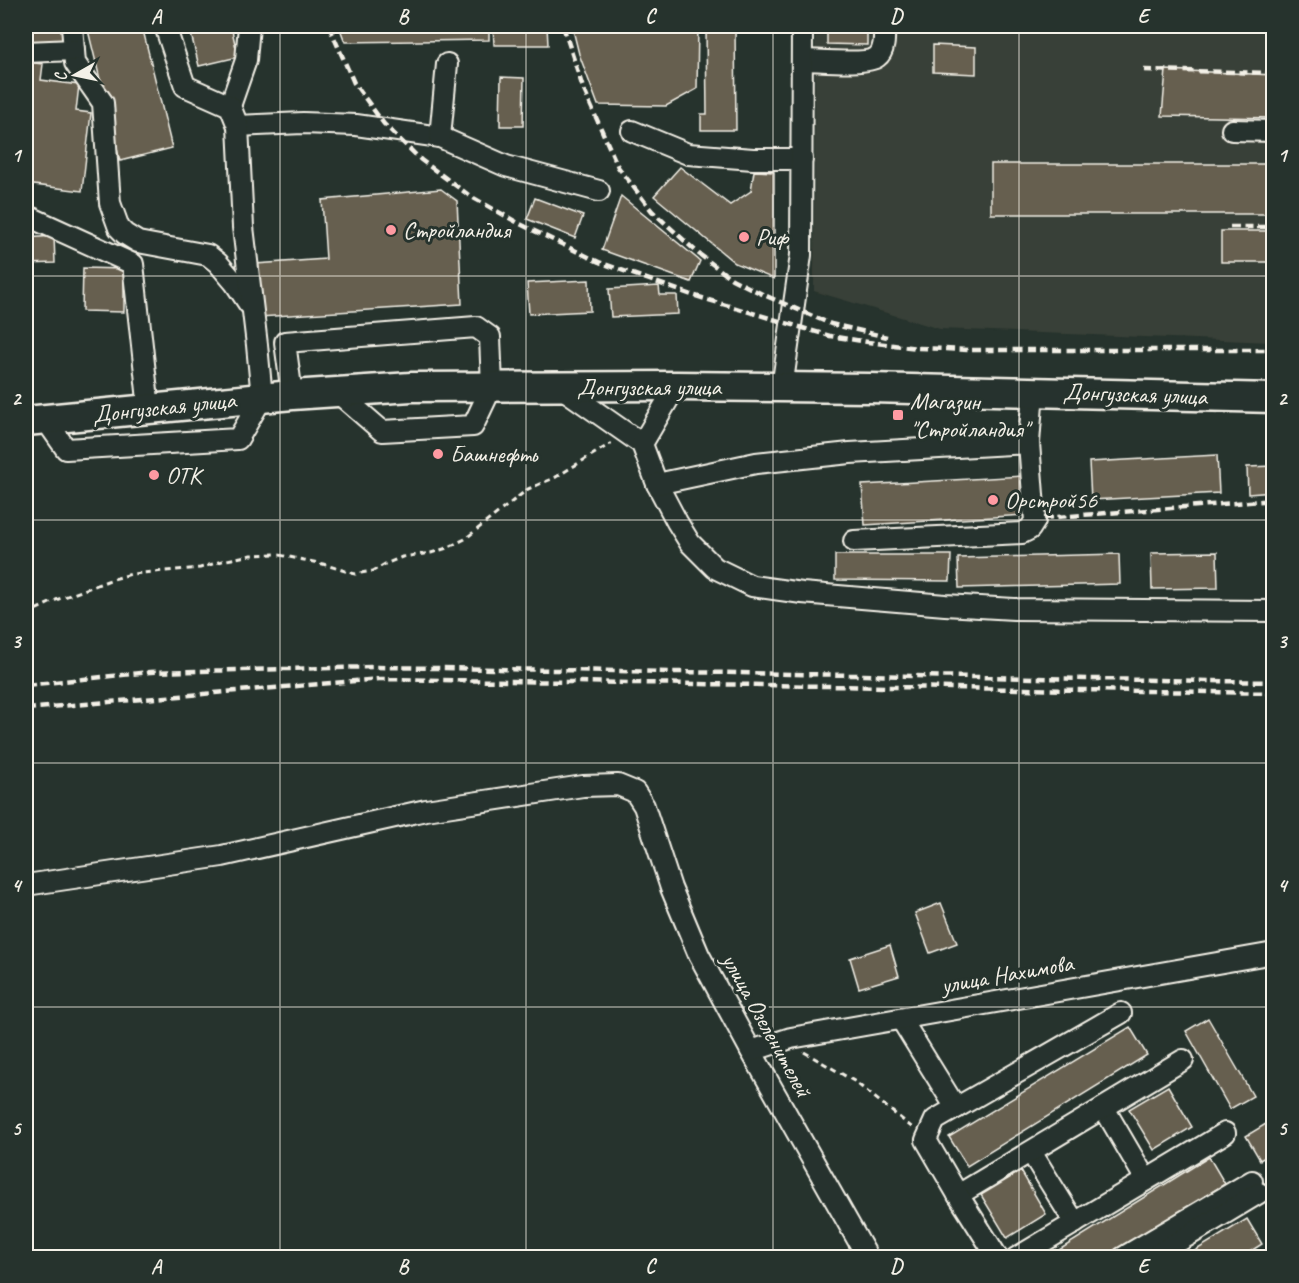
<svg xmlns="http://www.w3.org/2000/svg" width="1299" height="1283" font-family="Caveat,sans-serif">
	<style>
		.built { fill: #394037 }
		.building { fill: #665f4f; stroke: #f4f1e8; stroke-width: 1.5 }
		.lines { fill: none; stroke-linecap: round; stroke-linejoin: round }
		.minor-casing { stroke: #f4f1e8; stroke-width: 24 }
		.highway-casing { stroke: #f4f1e8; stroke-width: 33 }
		.path { stroke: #f4f1e8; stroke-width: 3; stroke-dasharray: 6 4.5; stroke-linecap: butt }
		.minor { stroke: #26332d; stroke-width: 20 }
		.highway { stroke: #26332d; stroke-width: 28 }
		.rail { stroke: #f4f1e8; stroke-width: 4.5; stroke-dasharray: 9 4.5; stroke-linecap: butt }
		.grid { fill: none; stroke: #f4f1e8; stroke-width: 1.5; stroke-opacity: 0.55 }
		.poi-dot { fill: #ff9aa2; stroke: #26332d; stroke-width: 2 }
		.labels { text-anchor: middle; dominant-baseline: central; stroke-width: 6; stroke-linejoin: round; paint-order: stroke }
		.poi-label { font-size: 24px; fill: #f4f1e8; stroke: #26332d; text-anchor: start }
		.street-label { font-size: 24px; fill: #f4f1e8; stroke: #26332d }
		.neatline { fill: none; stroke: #f4f1e8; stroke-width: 2 }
		.grid-label { font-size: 20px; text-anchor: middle; font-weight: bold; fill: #f4f1e8 }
	</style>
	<rect width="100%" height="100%" fill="#26332d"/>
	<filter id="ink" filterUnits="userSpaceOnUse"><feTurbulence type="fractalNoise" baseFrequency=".0167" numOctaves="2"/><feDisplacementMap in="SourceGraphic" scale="12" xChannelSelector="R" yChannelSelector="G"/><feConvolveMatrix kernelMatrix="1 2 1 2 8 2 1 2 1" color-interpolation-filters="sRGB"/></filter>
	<g filter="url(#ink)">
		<path class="built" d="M815,26H1273V342L940,329L814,291Z"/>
		<g class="building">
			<path d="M26,26H66L67,43L26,46Z"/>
			<path d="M87,26H142L172,148L120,161Z"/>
			<path d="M189,26H231L238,57L199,66Z"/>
			<path d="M339,26H489V40L345,42Z"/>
			<path d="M493,26H547L548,45H494Z"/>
			<path d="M572,26H698L697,89L666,106L598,105L579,54Z"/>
			<path d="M706,26H735L736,130H701V114H707Z"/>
			<path d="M827,26H867V45L827,44Z"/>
			<path d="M933,45L976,47V74L933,72Z"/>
			<path d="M26,62L43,64L41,80L79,85L76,111L91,113L82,191L26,184Z"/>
			<path d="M1166,70L1274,75V118L1162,116Z"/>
			<path d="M501,77L524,78L523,126H500Z"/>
			<rect x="991" y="164" width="283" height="50"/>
			<path d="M680,167L730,205L751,191L754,171L774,172V279L735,263L654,196Z"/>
			<path d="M441,189L457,201L462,304L259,317L255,264L326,259L322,200Z"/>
			<path d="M621,196L700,261L691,282L602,250Z"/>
			<path d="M535,198L583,216L575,238L527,219Z"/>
			<rect x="1221" y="231" width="53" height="31"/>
			<path d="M54,236L55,263L26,264V238Z"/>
			<path d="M83,268L124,269V312L82,311Z"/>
			<path d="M589,280L590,311L529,314L527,283Z"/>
			<path d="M659,286L660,295H677L678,314L611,317L609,289Z"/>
			<path d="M1217,455L1219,493L1091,500L1089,462Z"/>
			<path d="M1274,466V492L1248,494L1247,467Z"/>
			<path d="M1024,476L1026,515L865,525L862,485Z"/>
			<path d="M1217,552L1218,588L1152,589L1151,553Z"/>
			<path d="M1119,554L1120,584L959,588L958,558Z"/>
			<path d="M835,555H951L950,581L835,580Z"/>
			<path d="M941,903L957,943L930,953L915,913Z"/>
			<path d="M890,945L899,976L859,988L850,958Z"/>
			<path d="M1208,1018L1253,1096L1230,1109L1186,1031Z"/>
			<path d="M1130,1027L1147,1055L967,1166L949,1137Z"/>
			<path d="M1168,1086L1192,1127L1154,1150L1129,1109Z"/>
			<path d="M1274,1119V1152L1260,1160L1246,1136Z"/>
			<path d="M1209,1157L1225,1184L1105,1258H1046Z"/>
			<path d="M1021,1171L1046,1214L1007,1238L981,1195Z"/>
			<path d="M1247,1219L1262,1244L1240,1258H1183Z"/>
		</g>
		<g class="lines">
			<g class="minor-casing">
				<g id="minor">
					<path d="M72,26L75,63L103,103L110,203L119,228L125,234L138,242L208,255L218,263L235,283L249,304"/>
					<path d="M26,52L74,50"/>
					<path d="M803,60C818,60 867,65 877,57C886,50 884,35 884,26"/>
					<path d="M230,106L246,60L249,26"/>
					<path d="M238,126L303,123L356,125L440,137L506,166L599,191"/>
					<path d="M1232,130L1274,131"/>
					<path d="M632,131L688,154L753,159H802"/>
					<path d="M440,137L447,64"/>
					<path d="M26,218H32L133,264L149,409"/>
					<path d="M559,386L642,444L657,484L677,522L690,543L715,568L752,586L802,593L945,605L1014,609L1274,611"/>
					<path d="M782,388L801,255L802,26"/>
					<path d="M292,395L285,342L476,327L490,337L492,386L473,426L382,431L337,392"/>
					<path d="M45,419L66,449L238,439L262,398L257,345L243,227L238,126L230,106L185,86L165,26"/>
					<path d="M642,444L676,386"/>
					<path d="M657,484L756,463L850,453L1029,443L1033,391"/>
					<path d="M854,541L1022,533L1030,529L1035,521L1029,443"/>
					<path d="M26,885L222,856L426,810L583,786L618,785L635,792L644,806L671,888L699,955L751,1051L868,1258"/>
					<path d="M901,1019L956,1108"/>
					<path d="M751,1051L791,1038L1274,953"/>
					<path d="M1104,1108L1146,1180"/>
					<path d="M1031,1152L1075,1223"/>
					<path d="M958,1195L1183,1060"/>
					<path d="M998,1258L958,1195L926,1140L935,1120L1121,1013"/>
					<path d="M1016,1258L1225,1133"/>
					<path d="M1122,1258L1252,1181"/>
					<path d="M1151,1258L1259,1193"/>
				</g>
			</g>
			<g class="highway-casing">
				<path id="highway" d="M26,421L292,395L411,387L676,386L870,388L1274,398"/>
			</g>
			<g class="path">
				<path d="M26,613L33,611L56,600L81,591L110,580L131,574L200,568L222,561L251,555L275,554L323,564L355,574L373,571L385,564L402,557L431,553L447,548L465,539L528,489L556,477L610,444H612"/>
				<path d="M804,1052L854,1081L914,1129"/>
			</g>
			<use href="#minor" class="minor"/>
			<use href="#highway" class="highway"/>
			<g class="rail">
				<path d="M329,26L354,83L384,124L421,160L470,196L520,224L599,262L692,295L830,336L868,342L918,348L970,350H1274"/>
				<path d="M563,26L583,88L618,167L652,211L699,254L732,279L764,295L831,324L887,337"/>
				<path d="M1144,70L1274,73"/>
				<path d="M1230,227H1274"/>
				<path d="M1044,518L1274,500"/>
				<path d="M26,685L150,672L377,667L1274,682"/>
				<path d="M26,709L379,679L1274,693"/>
			</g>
		</g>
	</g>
	<path class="grid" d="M280,26V1258M526,26V1258M773,26V1258M1019,26V1258M26,276H1274M26,520H1274M26,763H1274M26,1007H1274"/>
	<g class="poi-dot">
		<circle cx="391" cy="230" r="6"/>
		<circle cx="744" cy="237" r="6"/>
		<rect x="892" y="409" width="12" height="12" rx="3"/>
		<circle cx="438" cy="454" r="6"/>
		<circle cx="154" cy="475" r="6"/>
		<circle cx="993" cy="500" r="6"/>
	</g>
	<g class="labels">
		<g class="poi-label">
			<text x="403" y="230">Стройландия</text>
			<text x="756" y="237">Риф</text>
			<text x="910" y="401">Магазин<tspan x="910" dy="28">"Стройландия"</tspan></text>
			<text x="450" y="454">Башнефть</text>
			<text x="166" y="475">ОТК</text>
			<text x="1005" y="500">Орстрой56</text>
		</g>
		<g class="street-label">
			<text x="649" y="387">Донгузская улица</text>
			<text transform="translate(1135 394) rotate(2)">Донгузская улица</text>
			<text transform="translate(164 407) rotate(-6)">Донгузская улица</text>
			<text transform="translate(1007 974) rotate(-10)">улица Нахимова</text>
			<text transform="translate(767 1025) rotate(61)">улица Озеленителей</text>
		</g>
	</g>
	<rect width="1299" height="1283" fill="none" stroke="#26332d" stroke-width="66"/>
	<g transform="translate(75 75) rotate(261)" stroke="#26332d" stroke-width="4.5" paint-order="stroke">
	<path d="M0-4.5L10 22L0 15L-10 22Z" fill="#f4f1e8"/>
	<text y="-9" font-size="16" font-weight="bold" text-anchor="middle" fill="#f4f1e8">С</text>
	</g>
	<rect x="33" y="33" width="1233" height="1217" class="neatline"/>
	<g class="grid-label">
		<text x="156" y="23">A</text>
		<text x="403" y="23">B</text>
		<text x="650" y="23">C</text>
		<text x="896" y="23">D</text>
		<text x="1143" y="23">E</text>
		<text x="16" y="162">1</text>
		<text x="1282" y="162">1</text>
		<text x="16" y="405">2</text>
		<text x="1282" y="405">2</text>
		<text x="16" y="648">3</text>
		<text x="1282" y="648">3</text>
		<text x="16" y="892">4</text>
		<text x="1282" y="892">4</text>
		<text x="16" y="1135">5</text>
		<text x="1282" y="1135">5</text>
		<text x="156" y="1273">A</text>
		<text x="403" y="1273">B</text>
		<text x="650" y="1273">C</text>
		<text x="896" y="1273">D</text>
		<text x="1143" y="1273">E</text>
	</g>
</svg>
